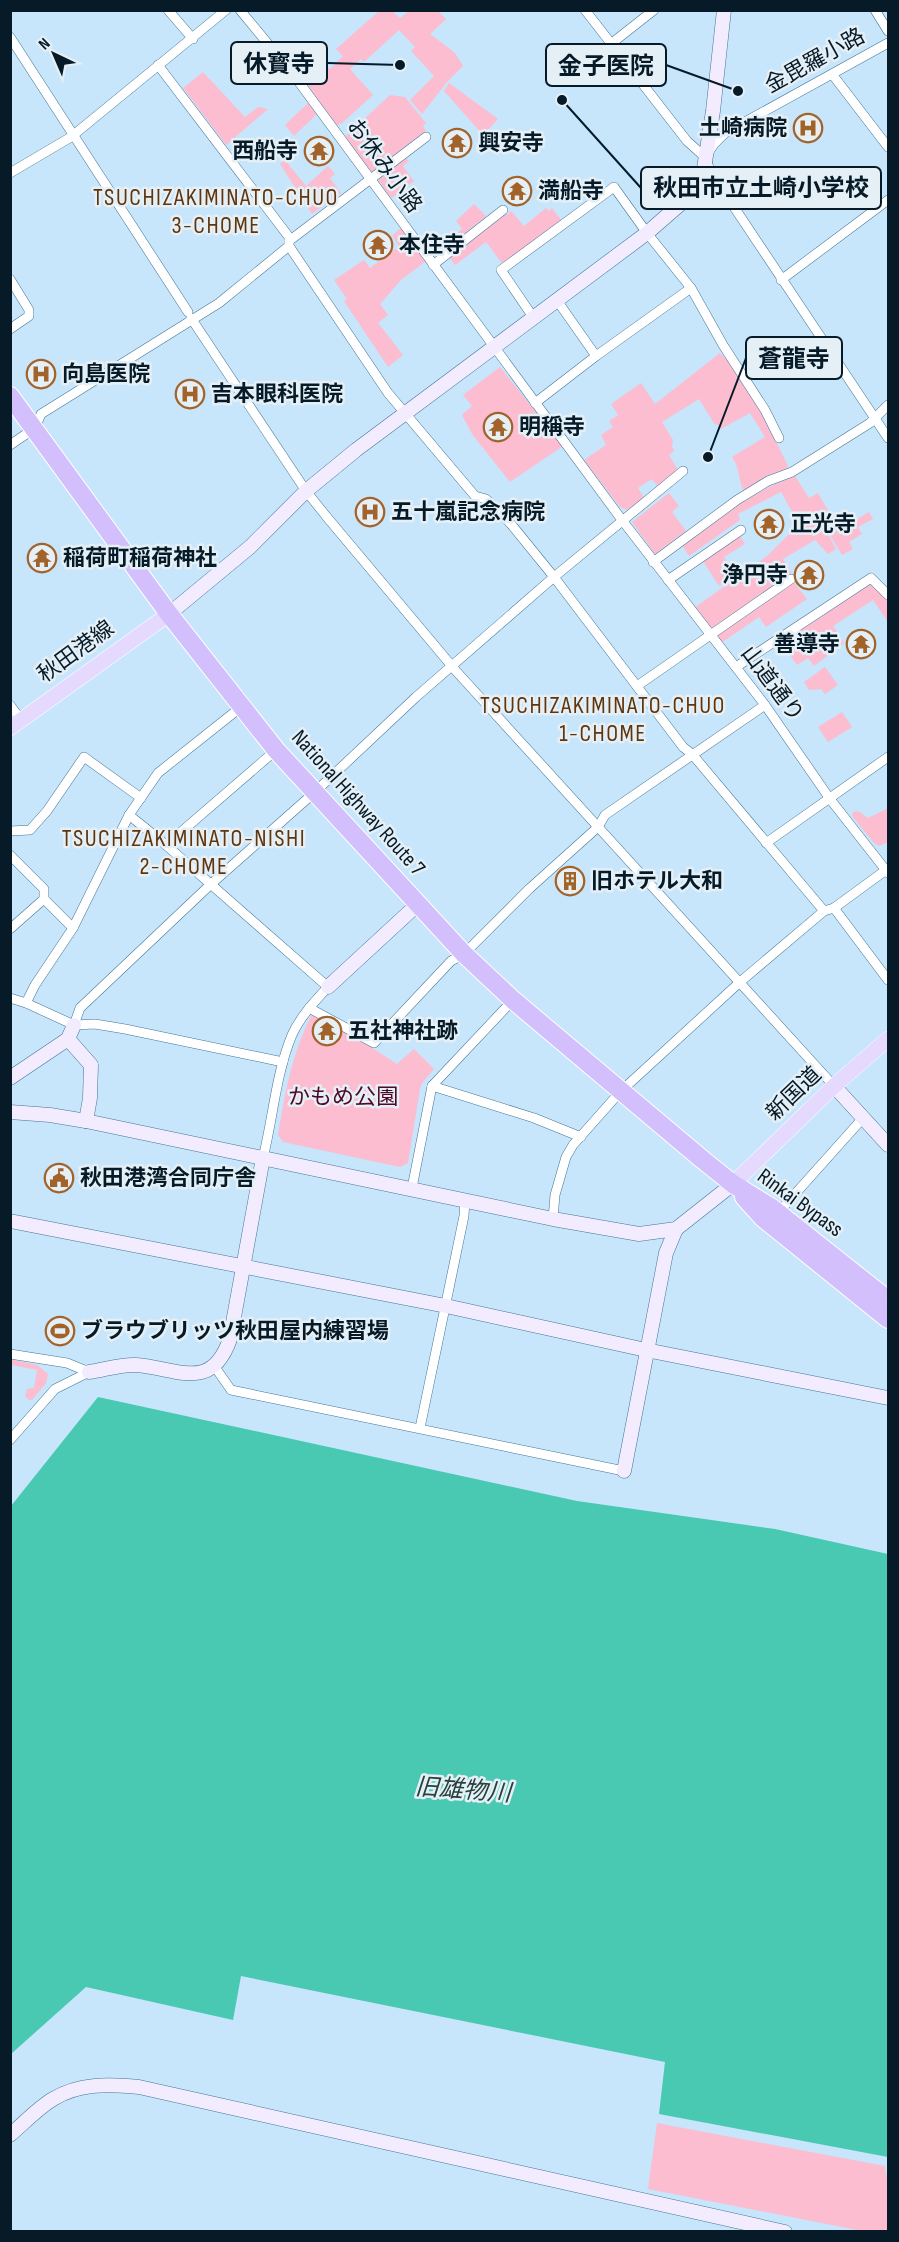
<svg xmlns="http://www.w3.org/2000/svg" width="899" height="2242" font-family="'Sofia Sans Condensed','Noto Sans JP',sans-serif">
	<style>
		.green { fill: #fdbdd0 }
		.water { fill: #49c8b2 }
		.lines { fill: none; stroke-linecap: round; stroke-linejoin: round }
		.street-casing { stroke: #447595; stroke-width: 10 }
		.secondary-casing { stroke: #447595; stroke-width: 15 }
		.primary-casing { stroke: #fff; stroke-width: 16 }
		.highway-casing { stroke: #fff; stroke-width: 20 }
		.street { stroke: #fff; stroke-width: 9 }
		.secondary { stroke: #f2ecfe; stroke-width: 14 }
		.primary { stroke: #e5d9fd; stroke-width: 15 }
		.highway { stroke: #d3bffc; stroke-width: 18 }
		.labels { text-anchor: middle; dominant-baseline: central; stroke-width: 5; stroke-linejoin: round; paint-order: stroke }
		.street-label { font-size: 22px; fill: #061a27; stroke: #e5eff6 }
		.poi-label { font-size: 22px; font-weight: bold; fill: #061a27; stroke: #e5eff6; text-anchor: start }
		.park-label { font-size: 22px; fill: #4f0829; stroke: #e5eff6 }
		.neighbourhood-label { font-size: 24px; letter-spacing: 1.5px; fill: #60350c; stroke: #e5eff6 }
		.water-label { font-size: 24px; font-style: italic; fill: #26413b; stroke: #e5eff6 }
		.leader { fill: none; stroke: #061a27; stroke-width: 2 }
		.callout-dot { fill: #061a27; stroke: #e5eff6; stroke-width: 2 }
		.callout { fill: #e5eff6; stroke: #061a27; stroke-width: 2 }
		.callout-label { font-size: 24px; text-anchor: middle; font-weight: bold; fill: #061a27 }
	</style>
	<rect width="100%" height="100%" fill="#c7e5fb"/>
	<g class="green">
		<path d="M379,11H392L400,18L409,11H438L446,19L430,34L455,53L463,66L447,82L422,114L410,100L434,76L411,51L415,47L399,30L364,62L361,59L350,69L373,95L341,124L335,126L303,77L321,61L330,69L343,56L336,49Z"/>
		<path d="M203,72L245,117L258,107L268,109L226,145L183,88Z"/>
		<path d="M449,83L498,119L483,135L444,91Z"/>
		<path d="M390,95L405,97L426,123L423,126L426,131L371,173L345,137Z"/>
		<path d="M308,103L318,113L294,136L285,125Z"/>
		<path d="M406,158L409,161L403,166L414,181L391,198L378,180Z"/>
		<path d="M285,160L306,186L328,166L335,174L330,178L341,193L312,214L280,164Z"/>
		<path d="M474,204L486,216L449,247L446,243L462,229L456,221Z"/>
		<path d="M546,208L549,211L552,208L562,221L503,265L486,242L455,265L449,257L505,213L507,215L511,211L524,226Z"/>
		<path d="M401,228L426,261L401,280L380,304L388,315L378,323L403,355L388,367L344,301L347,299L334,280L364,260L370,268L399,246L392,236Z"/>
		<path d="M720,353C751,383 769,428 788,466L787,470L744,492C738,480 740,468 732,457L765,437L750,413L721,429L717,424L715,425L699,399L662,422L673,440L672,446L674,451L669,455L678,470L658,487L652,479L638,488L644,498L627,510L620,507L584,460L606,445L601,435L613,427L609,421L618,415L611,404L641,383L655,404Z"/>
		<path d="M500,367L563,446L510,482L472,434L462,415L472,406L463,395Z"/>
		<path d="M795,476L809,498L818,493L838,528L828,534L836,549L828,554L815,540L783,559L792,573L711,630L694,608L767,556L799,524L781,492L738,514L740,520L689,556L682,545C718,518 753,491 795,476Z"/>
		<path d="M669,493L679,506L672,512L686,531L655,554L632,522Z"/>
		<path d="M869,512L873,519L858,527L862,534L849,542L853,549L842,555L830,535Z"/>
		<path d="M740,536L745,544L724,557L736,575L719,586L703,561Z"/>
		<path d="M792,580L807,599L766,627L759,617L721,643L715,634Z"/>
		<path d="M865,585H871L888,599V622L873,600L833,626L844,643L814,666L808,658L797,665L782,644V640Z"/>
		<path d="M825,667L838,685L825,694L821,689L809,690L804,682Z"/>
		<path d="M842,712L852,727L828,742L818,727Z"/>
		<path d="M888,808V842L879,846L874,843L852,816L853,812L858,811L868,818Z"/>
		<path d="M312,1014L352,1035L397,1064L414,1049L434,1069L422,1083L420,1089L408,1163L400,1167L283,1142L278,1135C285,1093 292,1053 312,1014Z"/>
		<path d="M10,1359L37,1365L48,1374L46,1383L32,1400H29L25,1396L27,1389L34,1388L37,1370L11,1365Z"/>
		<path d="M657,2123L885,2166L888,2186V2231H862L648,2189Z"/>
	</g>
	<path class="water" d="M98,1397L577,1501L775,1529L888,1554V2157L659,2114L665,2062L241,1976L233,2020L86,1987L11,2054V1506Z"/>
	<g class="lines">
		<g class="street-casing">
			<g id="street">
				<path d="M168,10L193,39"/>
				<path d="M240,10L293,74L622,520L765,705L830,799L888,873"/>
				<path d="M585,10L687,141L706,158L713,181L736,210L888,438"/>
				<path d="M875,10L888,31"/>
				<path d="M10,37L188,312"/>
				<path d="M612,43L654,10"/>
				<path d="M158,65L289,237V246L388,393L475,496L486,499L511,524L554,577L683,747L692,754L824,911"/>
				<path d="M832,74L888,147"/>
				<path d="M708,153L714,144L725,133L888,43"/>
				<path d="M10,173L71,137L226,10"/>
				<path d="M289,241L426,137"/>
				<path d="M433,265L503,210"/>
				<path d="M10,279L29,310V316L10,329"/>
				<path d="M781,280L888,200"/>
				<path d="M556,299L596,356L691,288L723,345L765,410L779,438"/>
				<path d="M533,317L501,270L614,187L647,233L691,288"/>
				<path d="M191,318L306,491L326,516L456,671L834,1086"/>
				<path d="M535,403L596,356"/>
				<path d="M10,445L35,428L41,414L219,303L289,246"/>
				<path d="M653,562L737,500L768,481L792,472L870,423L888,405"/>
				<path d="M668,580L741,530"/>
				<path d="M736,667L871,578L888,595"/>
				<path d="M637,686L791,579"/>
				<path d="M10,705L21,720"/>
				<path d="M129,815L166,845L328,987C315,1001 300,1017 292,1035C276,1073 273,1118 263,1158"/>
				<path d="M10,831L30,830L47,811L84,757L141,798"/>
				<path d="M766,843L888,757"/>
				<path d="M166,845L276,750"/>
				<path d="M10,855L44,889V899L73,928"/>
				<path d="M834,908L888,980"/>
				<path d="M10,929L44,899"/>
				<path d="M10,998L26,1003L74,1025L95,1024L125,1029L283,1062"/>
				<path d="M26,1003L35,985L73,928L129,815L158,773L241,707"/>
				<path d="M309,1008L374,1043L451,961L464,954L529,889L598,827L605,815L765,705"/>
				<path d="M74,1025L80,1008L210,885L315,792L416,697L554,577L683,471"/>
				<path d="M432,1086L534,1118L581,1137"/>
				<path d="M412,1188L432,1086L513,1000"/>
				<path d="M778,1213L863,1118"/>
				<path d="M553,1219L555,1195L566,1157L573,1145L620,1092L740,982L824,911L834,908L886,870"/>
				<path d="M10,1354L67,1363L89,1372"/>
				<path d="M215,1367L231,1390L624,1471"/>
				<path d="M420,1428L464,1216L465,1201"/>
				<path d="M10,1440L55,1389L89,1372"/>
			</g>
		</g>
		<g class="secondary-casing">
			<g id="secondary">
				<path d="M169,614L250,547L306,491L356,450L647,233L693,193L702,181L713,111L724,10"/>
				<path d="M328,987L418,904"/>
				<path d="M68,1039L91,1065L90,1098L86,1121"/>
				<path d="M10,1078L68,1039L74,1025"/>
				<path d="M834,1086L888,1145"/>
				<path d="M10,1112L50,1115L86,1121L553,1219L639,1234L676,1229L733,1184"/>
				<path d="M10,1221L446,1306L646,1350L888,1398"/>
				<path d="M89,1372C104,1370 121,1364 136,1365C178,1368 211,1393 230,1339L263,1158"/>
				<path d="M624,1471L666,1253L676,1229"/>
				<path d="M10,2135C24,2123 38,2108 53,2099C79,2083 110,2084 139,2087L785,2232"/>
			</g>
		</g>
		<g class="primary-casing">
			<g id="primary">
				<path d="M10,728L169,614"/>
				<path d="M733,1184L834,1086L888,1039"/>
			</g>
		</g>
		<g class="highway-casing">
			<g id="highway">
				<path d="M10,396L169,614L276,750L464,954L513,1000L703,1160L733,1184L772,1208L888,1300"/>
				<path d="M744,1197L763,1218L888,1319"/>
			</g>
		</g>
		<use href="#street" class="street"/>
		<use href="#secondary" class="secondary"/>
		<use href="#primary" class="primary"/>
		<use href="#highway" class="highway"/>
	</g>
	<defs>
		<g id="hospital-ring" transform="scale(1.5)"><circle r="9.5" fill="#e5eff6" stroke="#a2632a" stroke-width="1.5"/><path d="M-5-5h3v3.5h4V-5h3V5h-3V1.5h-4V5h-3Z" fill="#a2632a"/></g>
		<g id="temple-ring" transform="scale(1.5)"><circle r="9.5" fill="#e5eff6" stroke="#a2632a" stroke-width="1.5"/><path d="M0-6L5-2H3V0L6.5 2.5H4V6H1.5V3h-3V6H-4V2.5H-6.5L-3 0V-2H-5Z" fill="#a2632a"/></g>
		<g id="building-ring" transform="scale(1.5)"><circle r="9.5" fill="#e5eff6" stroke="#a2632a" stroke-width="1.5"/><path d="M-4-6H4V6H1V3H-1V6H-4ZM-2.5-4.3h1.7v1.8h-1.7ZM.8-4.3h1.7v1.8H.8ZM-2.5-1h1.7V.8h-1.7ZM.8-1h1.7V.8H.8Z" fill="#a2632a"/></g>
		<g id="civic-ring" transform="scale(1.5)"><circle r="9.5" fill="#e5eff6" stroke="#a2632a" stroke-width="1.5"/><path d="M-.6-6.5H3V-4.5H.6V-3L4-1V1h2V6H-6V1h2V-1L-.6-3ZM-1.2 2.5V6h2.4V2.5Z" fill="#a2632a"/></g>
		<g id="stadium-ring" transform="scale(1.5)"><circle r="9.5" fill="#e5eff6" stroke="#a2632a" stroke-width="1.5"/><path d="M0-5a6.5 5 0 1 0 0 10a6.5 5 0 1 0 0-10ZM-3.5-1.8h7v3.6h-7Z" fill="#a2632a"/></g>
	</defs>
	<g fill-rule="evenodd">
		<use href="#hospital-ring" x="808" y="128"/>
		<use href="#temple-ring" x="457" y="143"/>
		<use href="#temple-ring" x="319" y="151"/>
		<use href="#temple-ring" x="517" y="191"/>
		<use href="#temple-ring" x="378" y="245"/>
		<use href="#hospital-ring" x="41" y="374"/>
		<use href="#hospital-ring" x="190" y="394"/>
		<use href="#temple-ring" x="498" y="427"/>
		<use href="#hospital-ring" x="370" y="512"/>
		<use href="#temple-ring" x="769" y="524"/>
		<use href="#temple-ring" x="42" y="558"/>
		<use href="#temple-ring" x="809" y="575"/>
		<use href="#temple-ring" x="861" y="644"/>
		<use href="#building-ring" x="570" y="881"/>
		<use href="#temple-ring" x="327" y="1031"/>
		<use href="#civic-ring" x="59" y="1178"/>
		<use href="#stadium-ring" x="60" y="1331"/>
	</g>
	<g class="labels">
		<g class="street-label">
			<text transform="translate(815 61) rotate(-29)">金毘羅小路</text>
			<text transform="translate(384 166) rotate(54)">お休み小路</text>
			<text transform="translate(76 652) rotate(-36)">秋田港線</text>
			<text transform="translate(772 684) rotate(53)">山道通り</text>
			<text transform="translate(358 803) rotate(48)">National Highway Route 7</text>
			<text transform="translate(794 1094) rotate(-44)">新国道</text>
			<text transform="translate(800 1203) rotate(36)">Rinkai Bypass</text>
		</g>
		<g class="poi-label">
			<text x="787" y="128" text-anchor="end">土崎病院</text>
			<text x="478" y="143">興安寺</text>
			<text x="298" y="151" text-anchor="end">西船寺</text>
			<text x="538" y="191">満船寺</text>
			<text x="399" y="245">本住寺</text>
			<text x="62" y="374">向島医院</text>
			<text x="211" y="394">吉本眼科医院</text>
			<text x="519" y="427">明稱寺</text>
			<text x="391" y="512">五十嵐記念病院</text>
			<text x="790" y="524">正光寺</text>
			<text x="63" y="558">稲荷町稲荷神社</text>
			<text x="788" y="575" text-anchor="end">浄円寺</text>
			<text x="840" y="644" text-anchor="end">善導寺</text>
			<text x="591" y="881">旧ホテル大和</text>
			<text x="348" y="1031">五社神社跡</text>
			<text x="80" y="1178">秋田港湾合同庁舎</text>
			<text x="81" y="1331">ブラウブリッツ秋田屋内練習場</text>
		</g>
		<g class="park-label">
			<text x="343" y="1097">かもめ公園</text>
		</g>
		<g class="neighbourhood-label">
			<text x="216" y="197">TSUCHIZAKIMINATO-CHUO<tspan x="216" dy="28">3-CHOME</tspan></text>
			<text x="603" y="705">TSUCHIZAKIMINATO-CHUO<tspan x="603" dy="28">1-CHOME</tspan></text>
			<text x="184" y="838">TSUCHIZAKIMINATO-NISHI<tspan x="184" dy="28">2-CHOME</tspan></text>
		</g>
		<g class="water-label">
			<text transform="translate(463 1790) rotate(4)">旧雄物川</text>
		</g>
	</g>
	<path class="leader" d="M400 65L327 63M738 91L666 65M562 100L641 188M708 457L746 358"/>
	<g class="callout-dot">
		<circle cx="400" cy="65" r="6"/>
		<circle cx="738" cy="91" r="6"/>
		<circle cx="562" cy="100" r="6"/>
		<circle cx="708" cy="457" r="6"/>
	</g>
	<g class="callout">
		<rect x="231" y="42" width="96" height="42" rx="6"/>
		<rect x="546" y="44" width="120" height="42" rx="6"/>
		<rect x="641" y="167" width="240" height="42" rx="6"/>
		<rect x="746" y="337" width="96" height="42" rx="6"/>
	</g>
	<g class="callout-label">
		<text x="279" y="72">休寳寺</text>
		<text x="606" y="74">金子医院</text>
		<text x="761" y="196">秋田市立土崎小学校</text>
		<text x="794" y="367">蒼龍寺</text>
	</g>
	<rect width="899" height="2242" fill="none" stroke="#061a27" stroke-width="24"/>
	<g transform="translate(54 54) rotate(316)" stroke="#e5eff6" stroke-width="4.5" paint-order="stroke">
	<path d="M0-4.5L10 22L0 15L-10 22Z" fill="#061a27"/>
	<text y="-9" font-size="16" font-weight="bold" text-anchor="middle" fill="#061a27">N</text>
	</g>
</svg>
